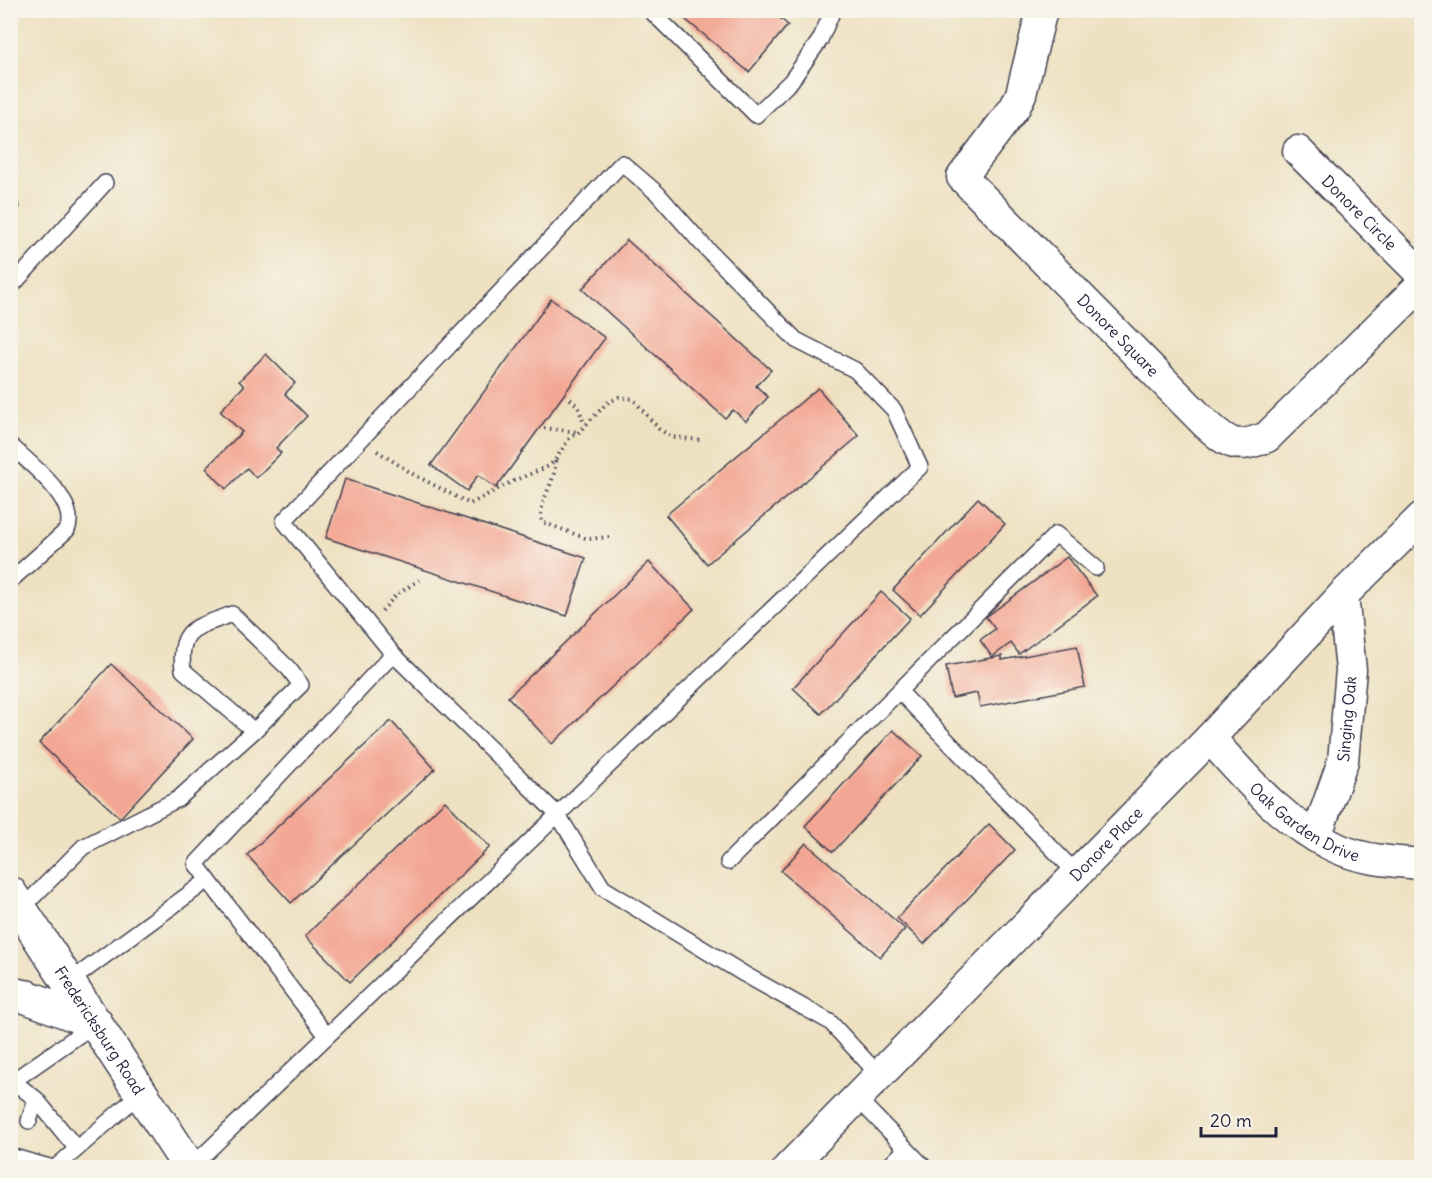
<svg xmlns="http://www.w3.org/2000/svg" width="1432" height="1178" font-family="Delius,sans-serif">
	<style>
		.building { fill: #f3a693 }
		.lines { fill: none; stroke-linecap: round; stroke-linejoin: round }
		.service-casing { stroke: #413f4f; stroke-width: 18 }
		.minor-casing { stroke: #413f4f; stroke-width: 33 }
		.primary-casing { stroke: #413f4f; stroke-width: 36 }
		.path { stroke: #413f4f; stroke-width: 4; stroke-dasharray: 1.5 4.5; stroke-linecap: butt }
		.service { stroke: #fff; stroke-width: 15 }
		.minor { stroke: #fff; stroke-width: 30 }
		.primary { stroke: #fff; stroke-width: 33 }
		.labels { text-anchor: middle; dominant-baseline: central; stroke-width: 4.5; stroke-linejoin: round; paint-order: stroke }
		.street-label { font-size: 16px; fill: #22223b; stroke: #f7f3e8 }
	</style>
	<rect width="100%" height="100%" fill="#f7f3e8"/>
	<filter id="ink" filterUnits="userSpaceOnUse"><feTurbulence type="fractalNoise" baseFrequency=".0167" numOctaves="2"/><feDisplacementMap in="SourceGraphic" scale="12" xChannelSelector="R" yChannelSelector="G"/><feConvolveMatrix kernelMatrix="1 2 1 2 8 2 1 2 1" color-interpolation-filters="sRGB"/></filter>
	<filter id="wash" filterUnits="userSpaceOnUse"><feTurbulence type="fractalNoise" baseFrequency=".008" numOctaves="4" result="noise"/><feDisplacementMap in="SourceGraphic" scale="24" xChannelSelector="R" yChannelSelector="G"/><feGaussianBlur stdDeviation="1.35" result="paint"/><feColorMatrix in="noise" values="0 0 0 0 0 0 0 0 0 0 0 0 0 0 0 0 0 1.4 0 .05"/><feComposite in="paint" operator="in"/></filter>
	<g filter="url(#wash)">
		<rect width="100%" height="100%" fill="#eee1c1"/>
		<g id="blocks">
			<g class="building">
				<path d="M674,10H770L788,25L749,72Z"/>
				<path d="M10,191L20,207L10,215Z"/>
				<path d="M627,240L771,370L756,386L768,397L746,421L733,410L725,418L582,289Z"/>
				<path d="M551,299L605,338L496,488L478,475L467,491L431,465Z"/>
				<path d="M266,354L295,383L285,394L307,416L276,448L281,453L256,478L247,468L226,489L206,468L242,432L220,411L244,386L239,381Z"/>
				<path d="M818,388L859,436L707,564L666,515Z"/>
				<path d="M345,479L586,558L567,616L326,538Z"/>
				<path d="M978,498L1005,524L920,615L893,590Z"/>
				<path d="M1067,557L1097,596L1019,654L1011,643L992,657L980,640L995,629L986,617Z"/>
				<path d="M649,562L694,609L552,744L508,697Z"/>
				<path d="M881,592L910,618L821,714L793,688Z"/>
				<path d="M1077,646L1085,687L980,707L977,693L952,698L946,666L1002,656V660Z"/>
				<path d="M111,664L193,739L120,818L39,743Z"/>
				<path d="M391,721L435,769L291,903L247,855Z"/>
				<path d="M893,730L922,756L833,852L805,826Z"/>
				<path d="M445,801L490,847L350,982L305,936Z"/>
				<path d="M989,824L1015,850L924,944L897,918Z"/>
				<path d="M806,843L905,929L880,957L781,871Z"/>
			</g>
		</g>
	</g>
	<g filter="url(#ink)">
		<use href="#blocks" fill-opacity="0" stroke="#413f4f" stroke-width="1.5"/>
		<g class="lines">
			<g class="service-casing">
				<g id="service">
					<path d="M650,10L756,115L791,81L820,40L833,10"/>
					<path d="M10,288L105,183"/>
					<path d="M10,445C29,463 80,501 67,530L10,581"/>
					<path d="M393,654L558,815L603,888L744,974L830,1022L879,1075"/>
					<path d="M728,862L899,691"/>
					<path d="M1077,874L899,691L1056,534L1096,568"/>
					<path d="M21,909L83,847L178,799L254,731L301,685L289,669L232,614C198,628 178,625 183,670L254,731"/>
					<path d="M69,982L208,880"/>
					<path d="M10,1079L36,1099L77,1149"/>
					<path d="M10,1089L13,1081L96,1023"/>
					<path d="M857,1098L925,1168"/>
					<path d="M29,1121L36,1099"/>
					<path d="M10,1156L53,1168"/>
					<path d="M55,1168L141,1093"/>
					<path d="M190,1168C433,934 677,700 920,467L894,410L855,370L796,340L702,244L657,193L622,163L284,521L393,654L196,864L327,1036"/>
					<path d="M887,1168L906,1149"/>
				</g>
			</g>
			<g class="minor-casing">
				<g id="minor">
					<path id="s1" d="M1042,10L1021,94L1015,107L962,177L1205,423C1229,444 1235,450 1267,437L1422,284"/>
					<path id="s2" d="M1298,151L1422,275"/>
					<path id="s3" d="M1210,738C1248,781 1285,825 1339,849C1364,860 1395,862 1422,864"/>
					<path id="s4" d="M1316,837L1343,761L1351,670L1343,595"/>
					<path id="s5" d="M788,1168L1210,738L1343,595L1422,517"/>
				</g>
			</g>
			<g class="primary-casing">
				<g id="primary">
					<path id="s6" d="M10,893L190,1168"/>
					<path d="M10,994L27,997L96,1023"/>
				</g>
			</g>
			<g class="path">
				<path d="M570,399C579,406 581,414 584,425"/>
				<path d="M544,428L577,432"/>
				<path d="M377,451L413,474L470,504L511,482L549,466L555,460L571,436L578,433L607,403L619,397L633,399L659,429L672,437L700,440"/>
				<path d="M555,461C557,483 537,500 542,522L588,539L609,537"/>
				<path d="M382,611L395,596L419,580"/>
			</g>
			<use href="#service" class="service"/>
			<use href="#minor" class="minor"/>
			<use href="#primary" class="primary"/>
		</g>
	</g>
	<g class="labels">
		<g class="street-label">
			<text stroke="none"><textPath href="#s2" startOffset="87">Donore Circle</textPath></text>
			<text stroke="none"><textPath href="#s1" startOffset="411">Donore Square</textPath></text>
			<text stroke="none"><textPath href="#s4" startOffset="123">Singing Oak</textPath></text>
			<text stroke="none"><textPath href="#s3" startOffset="128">Oak Garden Drive</textPath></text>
			<text stroke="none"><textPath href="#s5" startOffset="454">Donore Place</textPath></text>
			<text stroke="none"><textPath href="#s6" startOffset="164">Fredericksburg Road</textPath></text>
		</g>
	</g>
	<rect width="1432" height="1178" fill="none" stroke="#f7f3e8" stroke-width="36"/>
	<path d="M1201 1127v9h75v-9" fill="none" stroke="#22223b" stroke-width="3"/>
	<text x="1210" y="1127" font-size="18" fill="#22223b" stroke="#f7f3e8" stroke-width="4.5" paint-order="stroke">20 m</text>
</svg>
